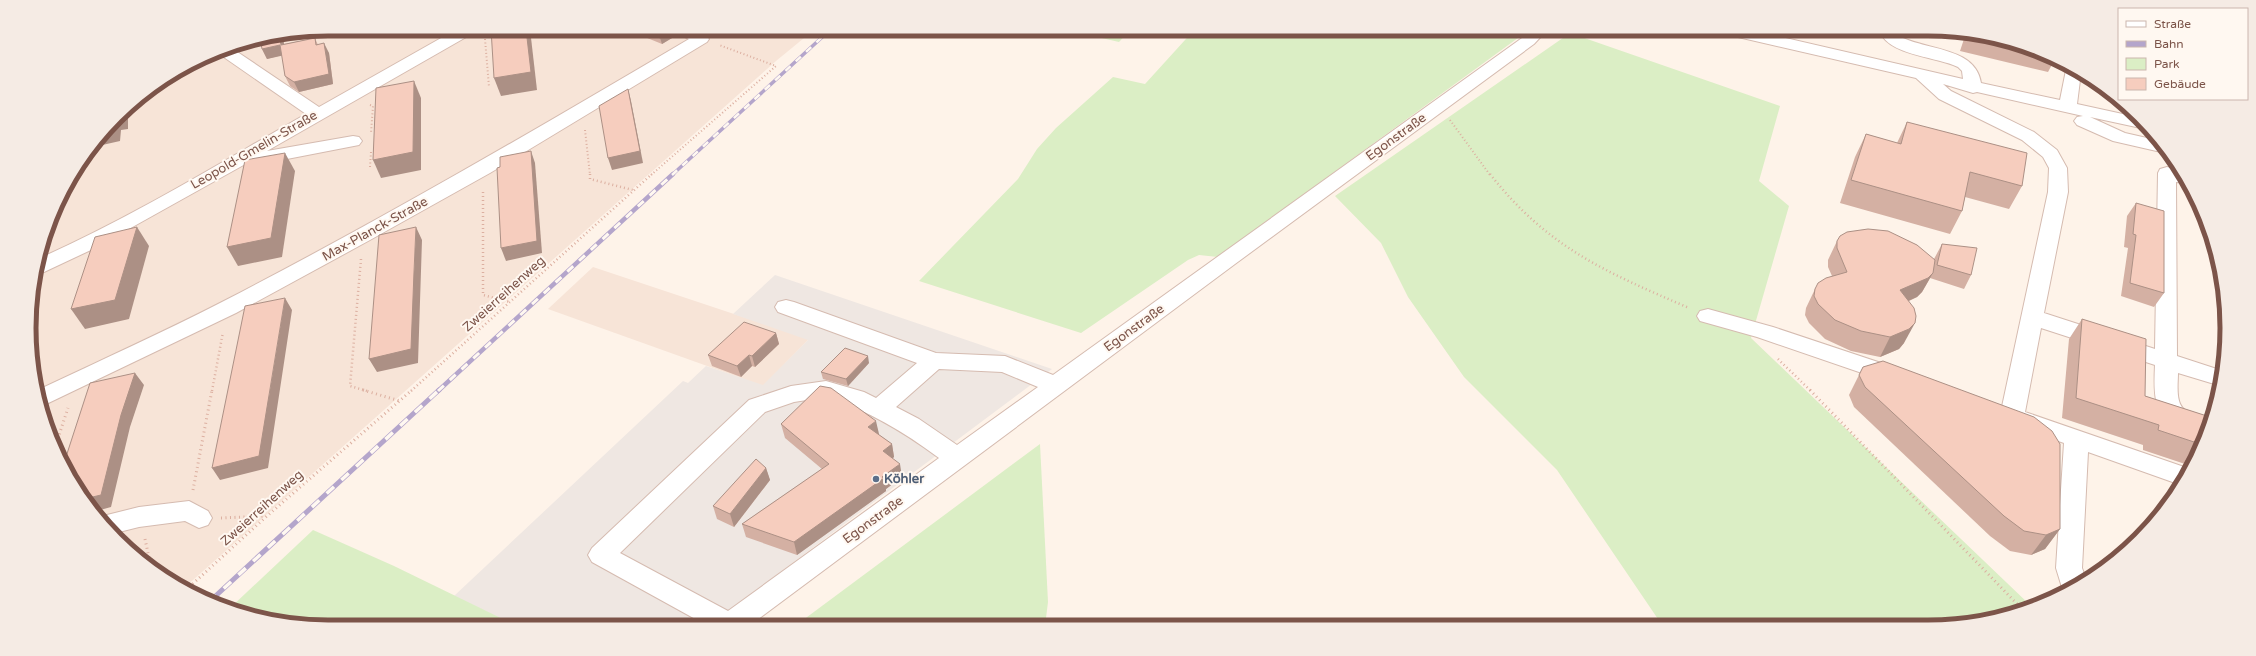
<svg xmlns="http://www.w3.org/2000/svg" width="2256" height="656" font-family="'Varela Round',sans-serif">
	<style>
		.residential { fill: #f7e4d7 }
		.industrial { fill: #efe7e2 }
		.green { fill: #dbeec5 }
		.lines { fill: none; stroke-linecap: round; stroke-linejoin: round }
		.minor-casing { stroke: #d5bbb0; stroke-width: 2 }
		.path-far2 { stroke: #dcafa0; stroke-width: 2; stroke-dasharray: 1 2.5; stroke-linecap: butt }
		.path-far1 { stroke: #dcafa0; stroke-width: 2.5; stroke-dasharray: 1 3; stroke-linecap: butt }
		.path { stroke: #dcafa0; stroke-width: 3; stroke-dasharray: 1 3.5; stroke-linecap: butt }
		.minor { fill: #fff; fill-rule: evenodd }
		.rail-far2-casing { stroke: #b4a5cb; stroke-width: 3.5 }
		.rail-far1-casing { stroke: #b4a5cb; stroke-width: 4.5 }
		.rail-casing { stroke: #b4a5cb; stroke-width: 5 }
		.rail-far2 { stroke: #fff8f1; stroke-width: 2.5; stroke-dasharray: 7; stroke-linecap: butt }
		.rail-far1 { stroke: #fff8f1; stroke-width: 3; stroke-dasharray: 8; stroke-linecap: butt }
		.rail { stroke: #fff8f1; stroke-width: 3.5; stroke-dasharray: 10; stroke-linecap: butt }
		.wall { fill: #d4b0a3 }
		.shaded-wall { fill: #ac9085 }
		.building { fill: #f6cdbe; stroke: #ac9085 }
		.service-dot { fill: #5c6f8a; stroke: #fff8f1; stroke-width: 1.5 }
		.labels { text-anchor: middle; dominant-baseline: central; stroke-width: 4; stroke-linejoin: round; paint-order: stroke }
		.street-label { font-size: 13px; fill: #7c5449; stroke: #fff8f1 }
		.service-label { font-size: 13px; font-weight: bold; fill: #4e5e75; stroke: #fff8f1; text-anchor: start }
		.rim { fill: none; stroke: #7c5449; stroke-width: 5 }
	</style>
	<rect width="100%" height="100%" fill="#fef3e9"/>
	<g class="residential">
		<path d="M328,29H815L776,61L184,588L162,577L91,510L60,460L39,406L30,308L39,250L60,196L91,146L131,103L214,52L270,35Z"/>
		<path d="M593,267L809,339L763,386L548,309Z"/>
	</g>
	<path class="industrial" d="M775,275L1052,369L708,626L519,627L454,596L683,381L688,383L706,366L763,385L808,340L733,314Z"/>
	<g class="green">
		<path d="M1100,29H1131L1119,42L1093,36Z"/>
		<path d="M1195,29H1525L1522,35L1218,257L1199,255L1188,260L1081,333L919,281L1018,179L1037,149L1056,128L1113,77L1145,84Z"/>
		<path d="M1570,33L1780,106L1759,181L1789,206L1751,338L2030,605L1967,624L1662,625L1557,470L1464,377L1408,297L1381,243L1335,196Z"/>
		<path d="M1040,444L1048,602L1045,626H795Z"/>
		<path d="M313,530L394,566L519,627H328L270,621L229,609Z"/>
	</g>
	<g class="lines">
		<g class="minor-casing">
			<g id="minor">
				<path d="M457,29H477L475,32L267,151L353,136L359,137L362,141L359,145L256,165L249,162L93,249L44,272L35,273L38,259C131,218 218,164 306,114L215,51L230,47L319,107Z"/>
				<path d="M673,29C685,29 701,27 709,39L707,42L490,173L370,240L236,313L40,407L38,390C99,361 162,333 222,302C381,220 535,130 689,39L675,32Z"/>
				<path d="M1531,29H1548L1534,44L1235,264L749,626H708L592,562L588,555L592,548L749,400L791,386L826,381L864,392L876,398L917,363L778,312L775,307L778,302L786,300L794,302L936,353L1005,356L1053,375L1522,38ZM939,369L1002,372L1038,387L957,445L919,419L896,407ZM826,397C868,410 904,432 939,458L728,611L620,553L765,412L794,402Z"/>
				<path d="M1717,29H1746L1963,79L1962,71L1958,67C1937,57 1896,56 1882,36L1885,29H1901L1899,35L1903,38C1929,50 1976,48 1981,83L2060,100L2067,65L2081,72L2077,104L2141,118L2150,130L2090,117L2125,133L2160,141L2167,151L2161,152L2113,141L2077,125L2074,121L2077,117L2083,116L1977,92L1973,93L1943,84L1951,91L2034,132L2057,150L2067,168L2068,192L2044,313L2155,349L2158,173L2160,169L2167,167L2182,171L2188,183L2176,182L2177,356L2223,371L2221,386L2178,373C2178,384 2175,403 2185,410C2191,415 2196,415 2200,422L2196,428C2188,430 2183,430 2175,426C2152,416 2154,387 2155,365L2041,328L2025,412L2190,469L2181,485L2088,452L2082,568L2086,579L2064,594L2056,568L2064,443L2004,422L2000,416L2048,192L2049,168L2043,157L2022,140L1939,99L1916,78L1725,34L1719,32Z"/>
				<path d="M1708,309L1773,327L1902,370L1905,376L1902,382L1894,384L1757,337L1700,321L1697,316L1700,311Z"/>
				<path d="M189,501L208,511L212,518L208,525L199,528L185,521L139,527L115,533L99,517L139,507Z"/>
			</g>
		</g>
		<g class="path-far2">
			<path d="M485,39L489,87"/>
			<path d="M370,105L373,106L371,133"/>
			<path d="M1450,120L1490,175"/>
			<path d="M585,130L590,175"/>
			<path d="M370,167L371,152"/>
			<path d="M651,175L776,66L719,45"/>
		</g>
		<g class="path-far1">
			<path d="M590,174V179L633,190"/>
			<path d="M1490,174C1548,248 1606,272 1689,308"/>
			<path d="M483,192V295L510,302"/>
			<path d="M361,259L350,386L367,391"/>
			<path d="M1778,359L1811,391"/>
			<path d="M212,391L223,332"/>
			<path d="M411,391L652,174"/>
		</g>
		<g class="path">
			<path d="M363,390L400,401"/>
			<path d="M1810,390L2021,608"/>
			<path d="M55,447L68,408"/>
			<path d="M193,490L212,390"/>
			<path d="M221,518L266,516"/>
			<path d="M145,539L151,567"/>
			<path d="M186,590L267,516L412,390"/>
		</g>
		<use href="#minor" class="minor"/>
		<g class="rail-far2-casing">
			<path id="rail-far2" d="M672,175L831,29"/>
		</g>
		<g class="rail-far1-casing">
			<path id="rail-far1" d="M438,391L673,174"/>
		</g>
		<g class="rail-casing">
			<path id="rail" d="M209,602L439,390"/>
		</g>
		<use href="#rail-far2" class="rail-far2"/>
		<use href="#rail-far1" class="rail-far1"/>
		<use href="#rail" class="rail"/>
	</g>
	<g class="wall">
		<path d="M625,29H675L677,35L662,44Z"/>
		<path d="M282,33L284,44L315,38L318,45L329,53L333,84L299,92L290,86L285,76L282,55L267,59L262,49Z"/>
		<path d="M1966,33L1986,35L2042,52L2055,59L2048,72L1960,51Z"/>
		<path d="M2090,77L2094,79L2105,89L2100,86Z"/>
		<path d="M1907,122L2022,186L2009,209L1965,197L1962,211L1950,234L1840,203L1855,157L1866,134L1897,143Z"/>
		<path d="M2136,203L2164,293L2154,307L2121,296L2128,248L2124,247L2127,216Z"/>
		<path d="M1837,241L1934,259L1942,244L1971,275L1964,289L1930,278L1922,292L1917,297L1909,301L1904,343L1899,349L1880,357L1851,351L1825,339L1809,323L1805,315L1806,308L1815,289L1832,276L1828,267V260Z"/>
		<path d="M2082,319L2145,396L2210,417L2191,466L2143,450V445L2062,418L2069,339Z"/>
		<path d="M776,333L779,344L755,367L752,366L741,377L712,366L708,355Z"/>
		<path d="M869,363L848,386L823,379L821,372Z"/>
		<path d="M1863,367L2060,529L2045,549L2031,555L2010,551L1990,536L1854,407L1849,395Z"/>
		<path d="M781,424L879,434H878L892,444L894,457L892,459L902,477L886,489V491L797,555L746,537L742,524L822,469L785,438Z"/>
		<path d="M766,468L770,480L734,527L717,519L713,506Z"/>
	</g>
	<g class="shaded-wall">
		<path d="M526,29H530L537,90L501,96L494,78Z"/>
		<path d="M675,29L677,35L662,44L660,38Z"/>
		<path d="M282,33L286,54L281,45L279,34Z"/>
		<path d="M324,43L329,53L333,84L299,92L294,82Z"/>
		<path d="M280,45L285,55L267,59L262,49Z"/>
		<path d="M173,77V81L161,84Z"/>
		<path d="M414,81L421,98V170L381,178L373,160Z"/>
		<path d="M628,89L631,101L643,163L612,170L608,158Z"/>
		<path d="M128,106V129L121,130L120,141L89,148L91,146Z"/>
		<path d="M531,151L535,163L542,253L506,261L501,248Z"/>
		<path d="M285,153L295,171L282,257L238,266L227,247Z"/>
		<path d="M85,155L84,161L81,162Z"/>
		<path d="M137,227L149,246L129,319L85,329L71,309Z"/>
		<path d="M416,227L422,240L418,363L377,372L369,359L414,272Z"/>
		<path d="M1933,273L1922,292L1917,297L1890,309L1900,290Z"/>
		<path d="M285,298L292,310L268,468L220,480L212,468L269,396Z"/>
		<path d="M1915,323L1904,343L1899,349L1880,357L1890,337Z"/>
		<path d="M776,333L779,344L755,367L752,356Z"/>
		<path d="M749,355L752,366L741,377L737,366Z"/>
		<path d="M868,356L869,363L848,386L846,379Z"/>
		<path d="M135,373L144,385L130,427L111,507L93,512L91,510L84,499Z"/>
		<path d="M876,421L879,434L870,440L868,427Z"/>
		<path d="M892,444L894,457L885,464L883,451Z"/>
		<path d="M900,464L902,477L886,489V491L797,555L794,542Z"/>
		<path d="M766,468L770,480L734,527L730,514Z"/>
		<path d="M2060,529L2045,549L2031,555L2046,535Z"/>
	</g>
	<g class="building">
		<path d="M491,29H526L531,72L494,78Z"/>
		<path d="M638,29H675L660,38Z"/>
		<path d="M1968,33L1986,35L2042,52L2051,57L1967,37Z"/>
		<path d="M279,34L281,45L315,38L316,45L324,43L329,74L294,82L285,76L280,45L262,49L260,38L270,35Z"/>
		<path d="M414,81L413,152L373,160L376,88Z"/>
		<path d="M628,89L640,151L608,158L599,106Z"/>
		<path d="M121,114V118L116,119Z"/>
		<path d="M114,121L113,131L103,133Z"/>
		<path d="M1907,122L2027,153L2022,186L1970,172L1962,211L1851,180L1866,134L1901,144Z"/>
		<path d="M531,151L537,241L501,248L497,168L500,167V157Z"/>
		<path d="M285,153L271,238L227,247L245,160Z"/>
		<path d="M2136,203L2164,211V293L2130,283L2136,235L2133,234Z"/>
		<path d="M137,227L115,300L71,309L95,237Z"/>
		<path d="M416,227L414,272L411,349L369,359L379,235Z"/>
		<path d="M1868,229L1888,231L1917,245L1935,260L1933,273L1928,278L1900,290L1914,308L1916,316L1915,323L1909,329L1890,337L1861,331L1835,320L1818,304L1814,296L1815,289L1818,283L1826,278L1847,272L1837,248V241L1840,236L1847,232Z"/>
		<path d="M1942,244L1977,248L1971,275L1937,265Z"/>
		<path d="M285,298L259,456L212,468L245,306Z"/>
		<path d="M2082,319L2146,339L2145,396L2210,417L2200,444L2158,430L2159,425L2076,398Z"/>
		<path d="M744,322L776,333L752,356L749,355L737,366L708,355Z"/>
		<path d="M845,348L868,356L846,379L821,372Z"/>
		<path d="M1883,361L2034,417L2052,431L2060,444V529L2046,535L2024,531L2004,516L1865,387L1859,375L1863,367Z"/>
		<path d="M135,373L121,415L101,495L84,499L63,466L90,383Z"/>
		<path d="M820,386L831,388L876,421L868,427L892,444L883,451L900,464L882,477L884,478L794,542L742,524L829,464L781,424Z"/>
		<path d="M756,459L766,468L730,514L713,506Z"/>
	</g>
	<circle class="service-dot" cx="876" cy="479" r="4"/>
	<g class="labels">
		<g class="street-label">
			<text transform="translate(1396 137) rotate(-36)">Egonstraße</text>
			<text transform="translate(254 150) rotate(-30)">Leopold-Gmelin-Straße</text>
			<text transform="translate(375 229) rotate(-29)">Max-Planck-Straße</text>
			<text transform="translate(504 294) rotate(-42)">Zweierreihenweg</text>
			<text transform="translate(1134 328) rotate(-36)">Egonstraße</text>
			<text transform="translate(262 508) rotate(-42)">Zweierreihenweg</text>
			<text transform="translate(873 520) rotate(-36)">Egonstraße</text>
		</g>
		<g class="service-label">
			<text x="884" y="479">Köhler</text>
		</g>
	</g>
	<path d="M0 0H2256V656H0ZM328 36H1928A292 292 0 0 1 2220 328V328A292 292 0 0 1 1928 620H328A292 292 0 0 1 36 328V328A292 292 0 0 1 328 36Z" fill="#f5ebe4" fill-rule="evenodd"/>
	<path class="rim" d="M328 36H1928A292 292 0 0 1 2220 328V328A292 292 0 0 1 1928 620H328A292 292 0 0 1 36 328V328A292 292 0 0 1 328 36Z"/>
	<rect x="2118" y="8" width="130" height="92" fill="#fff8f1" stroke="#cbb6ae"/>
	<rect x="2126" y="21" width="20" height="6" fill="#ffffff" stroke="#cbb6ae"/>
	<text x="2154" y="28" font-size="12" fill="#7c5449">Straße</text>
	<rect x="2126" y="41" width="20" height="6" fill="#b4a5cb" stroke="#cbb6ae"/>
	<text x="2154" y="48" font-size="12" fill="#7c5449">Bahn</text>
	<rect x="2126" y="58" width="20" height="12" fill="#dbeec5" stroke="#cbb6ae"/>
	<text x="2154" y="68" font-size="12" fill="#7c5449">Park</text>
	<rect x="2126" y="78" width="20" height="12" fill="#f6cdbe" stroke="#cbb6ae"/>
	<text x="2154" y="88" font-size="12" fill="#7c5449">Gebäude</text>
</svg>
